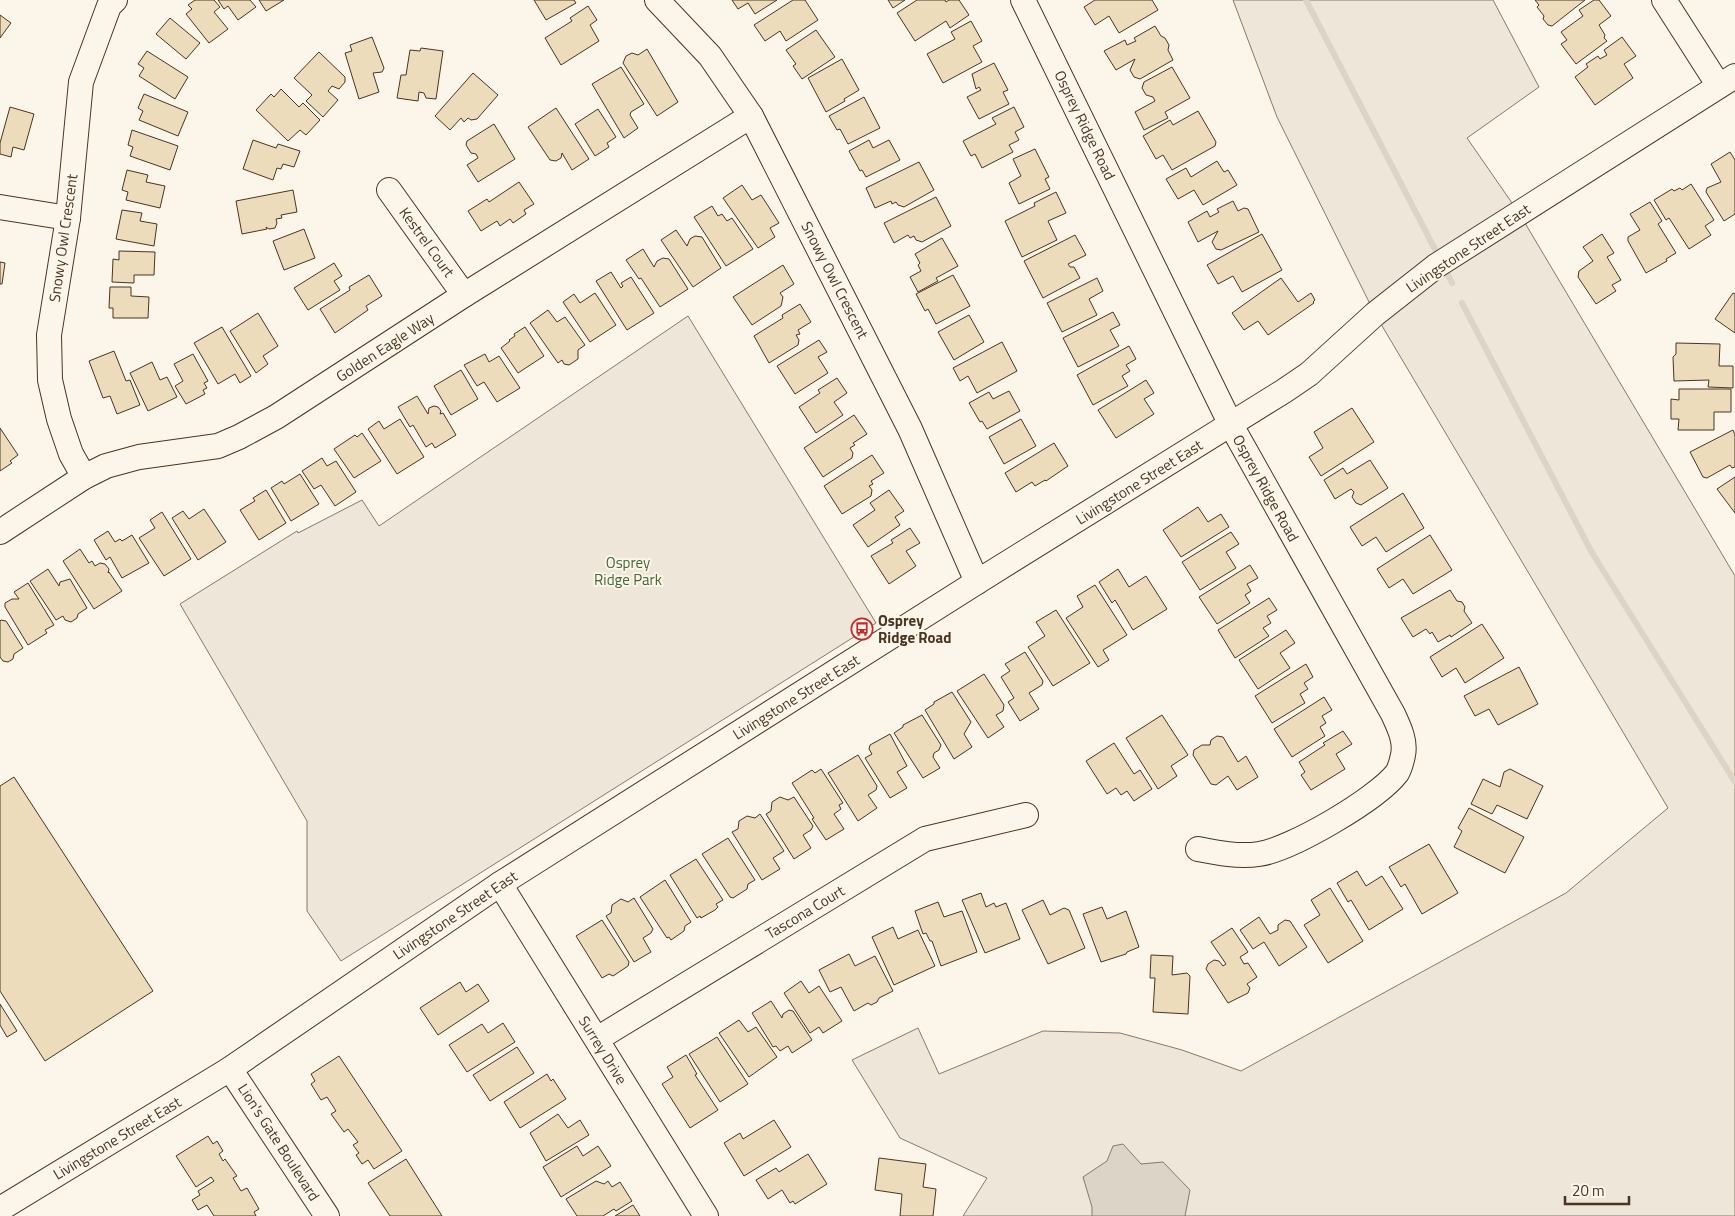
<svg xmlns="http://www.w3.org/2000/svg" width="1735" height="1216" font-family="'Titillium Web',sans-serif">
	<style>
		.green { fill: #ede6d9; stroke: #887966 }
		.water { fill: #dcd4c6; stroke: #887966 }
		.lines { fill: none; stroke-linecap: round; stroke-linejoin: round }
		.stream { stroke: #dcd4c6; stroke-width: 6 }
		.building { fill: #ecdcbc; stroke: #4a3520 }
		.minor-casing { stroke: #4a3520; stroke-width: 26 }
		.minor { stroke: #fbf6e9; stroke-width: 24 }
		.labels { text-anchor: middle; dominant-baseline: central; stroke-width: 4; stroke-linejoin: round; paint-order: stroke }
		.street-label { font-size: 15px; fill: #4a3520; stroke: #fbf6e9 }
		.park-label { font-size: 15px; fill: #436837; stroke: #fbf6e9 }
		.poi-label { font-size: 15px; font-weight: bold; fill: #4a3520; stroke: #fbf6e9; text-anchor: start }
	</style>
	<rect width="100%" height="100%" fill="#fbf6e9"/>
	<g class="green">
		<path d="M1233,0H1493L1539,87L1467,138L1519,213L1735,576V1216H963L987,1178L900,1138L852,1060L918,1028L939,1074L1043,1031L1120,1033L1182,1050L1241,1071L1566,893L1668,808L1375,314L1277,117Z"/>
		<path d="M688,316L876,623L341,961L307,911V821L180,604L297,531L298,533L362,500L379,526Z"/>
	</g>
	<path class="water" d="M1123,1144L1141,1164L1163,1162L1190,1190L1185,1216H1092V1207L1083,1177L1107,1161L1113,1146Z"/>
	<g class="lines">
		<g class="stream">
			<path d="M1306,0L1440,259"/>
			<path d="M1444,267L1452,283"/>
			<path d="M1462,303L1591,551L1735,782"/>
		</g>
	</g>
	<g class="building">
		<path d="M195,0H214L220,7L214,12L228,29L209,43L186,14L192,9L188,5Z"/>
		<path d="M218,0H250L256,7L238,20L228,6L224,9Z"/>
		<path d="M259,0H284L266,11Z"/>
		<path d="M534,0H574L576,3L546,20Z"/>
		<path d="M732,0H777L755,14L748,3L738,9Z"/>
		<path d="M793,0H805L818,20L786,41L780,31L765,41L754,25Z"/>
		<path d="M888,0H905L893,8Z"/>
		<path d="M917,0H945L946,2L949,0H959L969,15L950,28L946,21L915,41L897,13Z"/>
		<path d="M1095,0H1152L1158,10L1119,33L1109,16L1095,25L1084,7Z"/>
		<path d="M1535,0H1585L1552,26L1548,25L1543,19L1544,16L1537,7L1539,5Z"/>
		<path d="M1594,0H1599L1611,16L1599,25L1605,35L1604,38L1607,41L1576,64L1561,44L1567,40L1561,32L1583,16L1579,10Z"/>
		<path d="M588,6L597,20L590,25L599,41L561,65L545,38L572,21L570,18Z"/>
		<path d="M0,15L11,23L0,38Z"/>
		<path d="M170,18L200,43L186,59L156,34Z"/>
		<path d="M971,21L982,41L973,46L982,62L943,83L927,54L955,39L951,32Z"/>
		<path d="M1155,26L1161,36L1165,38L1169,45L1168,50L1173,60L1140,79L1134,77L1130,70L1135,59L1116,70L1104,51L1125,40L1127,45L1136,41L1134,38Z"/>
		<path d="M816,30L835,57L802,79L793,66L796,64L786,50Z"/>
		<path d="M372,37L384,68L382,72L373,73L379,92L359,99L345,53L352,51L350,45Z"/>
		<path d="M1622,37L1636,56L1624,64L1633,78L1595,105L1575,77L1588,67L1586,64L1598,56L1600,59L1607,55L1604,50Z"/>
		<path d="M421,48L443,51L436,99L426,98L424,93L419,92L418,101L397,98L401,75H406L410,50L420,51Z"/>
		<path d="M647,49L678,102L657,116L623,63L626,56L632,53L638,55Z"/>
		<path d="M147,51L188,77L175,99L139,76L144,68L138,64Z"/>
		<path d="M319,52L345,77V82L339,89L332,86L328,91L338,100L323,117L306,101L312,95L294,78Z"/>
		<path d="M842,59L859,90L844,99L845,101L826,112L808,78Z"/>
		<path d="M994,63L1008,90L1003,92L1009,104L979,119L967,97L981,90L979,87L976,89L972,74Z"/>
		<path d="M621,67L644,104L631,112L630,115L638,128L624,138L592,84Z"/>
		<path d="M1172,67L1190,98L1165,112L1168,118L1144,130L1135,112L1155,101L1153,97L1146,95L1142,88L1144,82Z"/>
		<path d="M473,73L498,95L477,119L471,120L468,118L464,122L461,118L450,130L435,116Z"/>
		<path d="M281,89L299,107L303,103L320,120L306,135L300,130L288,141L256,110L271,94L274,97Z"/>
		<path d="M144,94L188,112L178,136L139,120L143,111L138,108Z"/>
		<path d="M864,97L880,128L848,144L840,129L837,130L829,116Z"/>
		<path d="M10,107L34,114L24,150L13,147L11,157L0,154V143Z"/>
		<path d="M1014,107L1024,127L1015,132L1019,140L1009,145L1013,152L982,168L975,154L971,156L963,141L996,124L992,118Z"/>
		<path d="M556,108L589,159L572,170L562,153L561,158L556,161L550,160L528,127Z"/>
		<path d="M598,109L616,137L607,143L609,147L595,156L575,124Z"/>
		<path d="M1198,111L1216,142L1215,146L1172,170L1163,155L1156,159L1143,136L1170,120L1173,125Z"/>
		<path d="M494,124L515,159L478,182L467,165L478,158L476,154L471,153L466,145L467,141Z"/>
		<path d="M132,130L178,146L170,170L130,156L133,147L128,145Z"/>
		<path d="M253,140L276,148L278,144L300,151L294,167L283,164L281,169L277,168L273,180L243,169Z"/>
		<path d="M869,140L873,148L889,140L900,160L866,177L862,170L860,171L849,151Z"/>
		<path d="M1035,149L1049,177L1045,179L1050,189L1019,204L1009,183L1021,176L1013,159Z"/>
		<path d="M1730,152L1735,160V214L1724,221L1706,192L1707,188L1721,182L1711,164Z"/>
		<path d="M1217,161L1224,172L1228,170L1237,185L1203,205L1194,190L1178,199L1166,179L1186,168L1191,177Z"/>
		<path d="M919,162L934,190L904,207L898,205L896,202L892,204L891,201L875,208L866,188Z"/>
		<path d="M127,170L148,175L146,182L165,186L160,208L126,200L128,192L122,190Z"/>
		<path d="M519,182L534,204L524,210L526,214L513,223L510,219L500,226L497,221L481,231L468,211L487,199L489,202Z"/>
		<path d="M1691,184L1714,220L1705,226L1711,235L1689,249L1669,218L1666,220L1654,200L1672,189L1674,191L1680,188L1682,190Z"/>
		<path d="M742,185L752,200L761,195L779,223L770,228L775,237L758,248L723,198Z"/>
		<path d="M293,190L297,212L281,215L282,218L276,219L277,223L275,228L269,229L266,227L267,229L242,234L236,201Z"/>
		<path d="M1056,192L1066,213L1048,221L1057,240L1022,257L1005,221L1035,206L1034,203Z"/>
		<path d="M936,197L951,226L922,242L916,240L914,236L910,238L908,235L894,243L884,223Z"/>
		<path d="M1233,201L1238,211L1244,208L1248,209L1259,232L1221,250L1216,249L1212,242L1218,231L1198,242L1188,222L1207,211L1210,217L1219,212L1217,209Z"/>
		<path d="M1650,202L1662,221L1658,224L1676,253L1666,259L1667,261L1646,273L1628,241V237L1640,230L1630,214Z"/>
		<path d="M712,206L718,216L722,214L727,221L732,218L753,249L726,266L694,217Z"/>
		<path d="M122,210L142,213L140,221L157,224L154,246L116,239Z"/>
		<path d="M304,229L315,258L284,270L273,241Z"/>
		<path d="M676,230L687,246L690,239L695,236L702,237L721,268L693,287L661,240Z"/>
		<path d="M1262,234L1282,270L1242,292L1233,276L1218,284L1207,265Z"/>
		<path d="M1602,234L1614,253L1607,257L1621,280L1612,285L1616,291L1596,304L1578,277L1579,271L1593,261L1583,247Z"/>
		<path d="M1075,235L1086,255L1068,264L1070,267H1074L1080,278L1043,298L1024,261Z"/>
		<path d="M942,238L958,266L936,278L938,281L918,292L910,277L921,271L918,265L920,263L915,254Z"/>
		<path d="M643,249L654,267L657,261L663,258L669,259L688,289L660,307L641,278L639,279L626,260Z"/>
		<path d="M119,251L155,252L154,275H134V283L112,282L113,259L119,260Z"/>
		<path d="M0,262L5,263L2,284H0Z"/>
		<path d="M334,263L342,276L334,281L340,290L308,310L294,288Z"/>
		<path d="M783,265L794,284L780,293L783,297L781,306L752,325L733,297Z"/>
		<path d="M611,272L621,288L623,286L621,283L631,277L654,313L627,330L596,281Z"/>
		<path d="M369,275L382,296L366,306L368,310L335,333L320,309L350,290L349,287Z"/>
		<path d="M953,275L970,306L936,324L928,309L925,311L916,294Z"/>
		<path d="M1097,278L1103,291L1089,299L1097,315L1062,332L1047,303Z"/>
		<path d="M1281,278L1298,302L1311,293L1315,300L1313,302L1314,303L1268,335L1258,321L1244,330L1232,313Z"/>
		<path d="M110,287H131V296L149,297L148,318H113V308H109Z"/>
		<path d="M595,293L616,325L590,342L563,302L574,294L580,303Z"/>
		<path d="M1733,293L1735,294V333L1715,319Z"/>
		<path d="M800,304L811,322L798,330L800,334L796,335L799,340L798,345L769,363L754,336L783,318L782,315Z"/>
		<path d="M548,310L557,322L565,317L585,345L578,350V359L569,365L564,364L562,360L558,363L530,323Z"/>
		<path d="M1113,312L1120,325L1110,330L1119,346L1078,367L1063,338Z"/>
		<path d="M258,313L278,346L263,356L268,364L256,373L230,331Z"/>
		<path d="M969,315L984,342L954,360L938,332Z"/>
		<path d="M222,327L251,376L240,383L235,374L218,384L194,343Z"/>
		<path d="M525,327L544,356L518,373L501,348L510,341L509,340L515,336L514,334Z"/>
		<path d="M819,340L827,352L818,357L828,373L795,394L777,366Z"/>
		<path d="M1002,342L1017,371L977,393L968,376L960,381L953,368Z"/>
		<path d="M1676,343L1720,344L1719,366H1733V388L1708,387L1709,380L1674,381L1673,357L1676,354Z"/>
		<path d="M1129,346L1136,359L1126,365L1130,371L1122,376L1128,386L1093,405L1077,375Z"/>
		<path d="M114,351L126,381L130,380L140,405L117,414L110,396L103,398L89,361Z"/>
		<path d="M193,354L208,381L204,383L207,388L203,390L205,394L186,404L175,386L183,381L174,364Z"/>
		<path d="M485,354L489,362L499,356L520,388L497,402L484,382L477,386L464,365Z"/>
		<path d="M152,362L160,380L167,377L177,397L148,411L130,373Z"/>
		<path d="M461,370L478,399L451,415L434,386Z"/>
		<path d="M837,378L847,393L834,402L843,415L816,433L799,407L820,393L818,390Z"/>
		<path d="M1146,380L1154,393L1144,399L1154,414L1116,438L1098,410Z"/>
		<path d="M1679,389H1731V412H1714V430H1678L1679,419H1671V399L1679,400Z"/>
		<path d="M1009,391L1020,411L987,429L982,421L980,422L969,403L989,392L993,399Z"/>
		<path d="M417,396L428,414L429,408L434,406L438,407L441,411L440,414L443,413L456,435L435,448L432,443L426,447L413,425L410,427L398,407Z"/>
		<path d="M1352,408L1374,442L1321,476L1309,457L1323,448L1314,432Z"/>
		<path d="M854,415L867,434L853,443L855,445L850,448L853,453L852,458L823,477L804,448Z"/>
		<path d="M400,419L424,457L397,474L368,429L379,421L384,429Z"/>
		<path d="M1021,419L1036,446L1004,464L989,437Z"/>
		<path d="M0,428L18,455L10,461L12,463L0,471Z"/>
		<path d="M1733,430L1735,435V467L1732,468L1730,465L1707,478L1703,477L1690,452Z"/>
		<path d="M362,433L381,461L354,478L334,449L355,435L357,437Z"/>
		<path d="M1054,443L1068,466L1046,481L1045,480L1035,486L1032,482L1016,492L1005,473Z"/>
		<path d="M872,455L884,473L871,481L873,484L869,486L872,490L871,496L842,514L824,486Z"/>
		<path d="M322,458L327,466L336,461L356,492L335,506L321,485L314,489L302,471Z"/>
		<path d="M1370,460L1388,488L1361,505L1356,503L1352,497L1354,492L1351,489L1335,499L1324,480L1343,468L1347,474Z"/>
		<path d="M300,474L319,504L291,521L271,488L282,481L284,484Z"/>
		<path d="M1735,477V513L1717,489Z"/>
		<path d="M266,490L286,523L259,540L240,510L255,501L253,498Z"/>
		<path d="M889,490L904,511L895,517L900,525L868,547L853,525L875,510L870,503Z"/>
		<path d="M1403,493L1424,528L1386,552L1376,537L1362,546L1350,527Z"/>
		<path d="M1198,507L1208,522L1221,514L1229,527L1181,557L1163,530Z"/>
		<path d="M204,509L226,542L198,560L172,518L183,511L189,519Z"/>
		<path d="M162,512L191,559L164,576L139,538L155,528L150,520Z"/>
		<path d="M910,528L920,543L906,551L916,566L889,584L871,556L893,543L891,540Z"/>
		<path d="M108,531L115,542L120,539L122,541L132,535L149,563L122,578L110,557L106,560L94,540Z"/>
		<path d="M1231,532L1239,544L1226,552L1236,568L1200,590L1182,562Z"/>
		<path d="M1430,535L1452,570L1413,594L1403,579L1389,588L1377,569Z"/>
		<path d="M80,549L89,563L92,561L95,566L100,563L105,564L109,569L108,573L109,572L122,591L94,609L63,561Z"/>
		<path d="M1250,565L1258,578L1247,584L1251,591L1245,595L1250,603L1217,624L1199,597Z"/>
		<path d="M48,569L59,586L60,582L70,579L87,608L78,614L77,618L71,622L65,620L63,616L56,620L30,581Z"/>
		<path d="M1118,569L1129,587L1146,576L1167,609L1133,630L1115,600L1112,603L1099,582Z"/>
		<path d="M28,583L54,625L45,630L47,633L28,645L5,607V603L12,599H19L14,592Z"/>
		<path d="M1095,585L1127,635L1103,650L1109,660L1098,667L1066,618L1083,607L1077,596Z"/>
		<path d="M1450,590L1457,601L1462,602L1465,607L1464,611L1472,623L1451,637L1450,635L1438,642L1432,632L1430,634L1426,629L1413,637L1401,618Z"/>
		<path d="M1269,598L1277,610L1267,616L1271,623L1263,628L1269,636L1235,658L1218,630Z"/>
		<path d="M1056,610L1090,663L1053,686L1028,647L1045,636L1036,622Z"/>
		<path d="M1,620L6,621L23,648L14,654L13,659L8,662L3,661L0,657V621Z"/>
		<path d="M1482,624L1504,658L1465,683L1456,668L1442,677L1430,657Z"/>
		<path d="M1286,630L1295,643L1280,653L1290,668L1258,689L1239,660Z"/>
		<path d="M1025,652L1043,681L1042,685L1029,693L1039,709L1020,721L1008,702L1014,698L1001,677L1010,671L1005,664Z"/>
		<path d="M1306,664L1313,677L1304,683L1308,689L1300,694L1305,703L1272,723L1255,696Z"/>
		<path d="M1519,667L1538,704L1498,725L1489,709L1475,716L1464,696Z"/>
		<path d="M984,674L1004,705L1003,711L996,715L1004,727L988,738L957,691Z"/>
		<path d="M952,692L971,722L964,734L972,747L954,759L925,710L934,704V702Z"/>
		<path d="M1324,697L1332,710L1322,716L1326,723L1320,727L1325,736L1292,757L1274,729Z"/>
		<path d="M922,715L941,745L939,750L934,753L933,757L940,768L923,778L894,733L903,727V725Z"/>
		<path d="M1162,715L1188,755L1171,766L1177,776L1158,789L1126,738Z"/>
		<path d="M1343,731L1352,744L1336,754L1345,769L1311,790L1301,775L1305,772L1299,762L1325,745L1323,743Z"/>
		<path d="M890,734L907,766L897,772L907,788L890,798L865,758L872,754L869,749L870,745Z"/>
		<path d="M1217,736L1223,737L1238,762L1246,756L1258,777L1237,790L1228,776L1216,785L1211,784L1193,755L1194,750L1202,745H1210L1211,740Z"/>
		<path d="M1114,743L1134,774L1140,770L1152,789L1134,801L1127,791L1121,795L1116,788L1107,794L1086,761Z"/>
		<path d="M858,755L877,786L876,790L868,795L877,808L858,821L828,773Z"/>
		<path d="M821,769L843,803L839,805L841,809L834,814L844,829L826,840L812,819L814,818L792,783L812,770L815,773Z"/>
		<path d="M1510,769L1543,786L1527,819L1497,805L1492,814L1471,804L1483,779L1500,787L1504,772Z"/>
		<path d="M14,777L153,991L45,1061L0,991V786Z"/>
		<path d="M780,797L788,800L794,797L813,826L811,830L803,835L811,848L794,859L766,814L771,811L772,802Z"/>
		<path d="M1469,808L1524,837L1505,873L1454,847L1462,831L1458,828Z"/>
		<path d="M760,814L784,851L773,858L780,869L762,880L732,832L738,829L739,821L747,816L755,818Z"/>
		<path d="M728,838L755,880L748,884L747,889L733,898L730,897L702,854Z"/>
		<path d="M1429,844L1458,893L1422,914L1405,884L1401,887L1389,867Z"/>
		<path d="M696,859L723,900L716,904L718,907L715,910L701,918L700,916L697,918L670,875Z"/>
		<path d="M1357,871L1366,886L1382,876L1403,909L1369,930L1351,900L1348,902L1337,883Z"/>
		<path d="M665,880L691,922L685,926L684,931L671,940L669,937L667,938L640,897Z"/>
		<path d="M1330,888L1363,941L1328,963L1304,925L1320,915L1311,900Z"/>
		<path d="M981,893L986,907L994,903L996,907L1006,903L1020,939L985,953L962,900Z"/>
		<path d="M634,898L653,929L651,933L643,938L651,952L634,962L606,916L611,913L612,905L621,899L628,902Z"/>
		<path d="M1043,900L1050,915L1064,908L1069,910L1085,948L1048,964L1022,910Z"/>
		<path d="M938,902L944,917L962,911L977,952L941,966L932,941H930L926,933L923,934L915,911Z"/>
		<path d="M1102,907L1107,919L1126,911L1139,947L1127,952L1126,954L1101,962L1083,914Z"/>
		<path d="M1259,917L1270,934L1278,930V925L1285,920L1290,921L1307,947L1279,966L1264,942L1253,949L1240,930Z"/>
		<path d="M602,920L629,962L628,966L613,976L609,974L602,978L576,936Z"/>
		<path d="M893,927L898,939L918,930L935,966L894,985L872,937Z"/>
		<path d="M1232,928L1248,952L1240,957L1244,964L1248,963L1257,977L1247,984L1250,988L1248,993L1228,1003L1206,969L1208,964L1214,960L1219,961L1223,966L1226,964L1211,942Z"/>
		<path d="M849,954L855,966L875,956L893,991L879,998L877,1002L871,1005L868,1003L854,1011L841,987L830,992L819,970Z"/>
		<path d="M1151,955L1173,956L1172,975L1187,973L1190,976L1188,1014L1153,1012L1155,978H1150Z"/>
		<path d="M801,981L809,993L819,986L842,1021L823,1033L819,1027L810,1033L784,993Z"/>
		<path d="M460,982L466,992L478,984L489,1001L438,1035L420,1008Z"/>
		<path d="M771,1001L782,1018L783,1014L789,1010L793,1011L812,1040L792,1053L788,1046L780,1051L776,1046L773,1047L752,1013Z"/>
		<path d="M0,1004L17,1031L7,1037L0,1025Z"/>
		<path d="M739,1020L748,1032L756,1027L777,1057L749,1077L719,1033Z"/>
		<path d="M503,1023L515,1042L467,1072L449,1045L482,1024L488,1033Z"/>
		<path d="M717,1037L748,1084L720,1102L689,1054Z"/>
		<path d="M517,1047L534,1073L490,1101L473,1075Z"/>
		<path d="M686,1055L697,1074L695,1075L718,1110L690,1128L662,1084L673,1077L667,1067Z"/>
		<path d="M339,1056L402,1151L374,1169L368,1160L362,1164L356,1155L359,1153L353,1145L358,1142L348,1129L344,1132L331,1114L336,1111L327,1097L321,1100L311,1084L315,1081L311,1074Z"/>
		<path d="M547,1074L551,1081L553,1079L566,1099L520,1128L504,1102Z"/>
		<path d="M558,1114L568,1128L580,1120L589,1135L546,1161L530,1133Z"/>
		<path d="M774,1120L791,1147L744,1176L724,1143L740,1133L743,1139Z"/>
		<path d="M208,1136L213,1144L217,1141L223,1151L219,1154L223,1161L225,1159L237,1176L233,1178L241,1191L247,1188L259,1209L254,1212L256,1216H214L207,1205L198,1210L192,1200L200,1195L198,1191L214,1181L211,1177L196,1187L176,1156Z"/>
		<path d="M577,1146L583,1156L598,1146L611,1166L561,1197L543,1167Z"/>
		<path d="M808,1154L827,1184L795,1204L793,1201L790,1203L782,1190L768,1199L756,1180L776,1168L779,1172Z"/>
		<path d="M879,1158L926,1164L923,1187L936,1189L933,1216H900L902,1194L875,1190Z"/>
		<path d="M406,1159L442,1216H390L368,1183Z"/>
		<path d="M596,1181L604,1184L608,1181L612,1187L620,1182L632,1201L616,1211L614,1209L603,1216H577L566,1199Z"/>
		<path d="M633,1205L640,1216H615Z"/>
	</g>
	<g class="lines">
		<g class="minor-casing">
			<g id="minor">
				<path d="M657,0L710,56L751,116L910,429L977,582"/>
				<path d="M1023,0L1231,425L1393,714C1399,727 1406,741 1403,755C1402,760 1400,768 1397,773C1377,799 1292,849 1259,854C1239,857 1218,853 1198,849"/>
				<path d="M1664,0L1719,86"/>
				<path d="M389,190L464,295"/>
				<path d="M0,207L68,218"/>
				<path d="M84,477L71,454L59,419L50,380L49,335L68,218L81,82L109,6L115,0"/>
				<path d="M0,532L84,477L106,466L139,457L218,446L239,437L276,417L464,295L751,116"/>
				<path d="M500,884L706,1216"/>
				<path d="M597,1039L925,839L1026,815"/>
				<path d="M230,1069L327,1216"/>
				<path d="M0,1209L230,1069L500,884L977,582L1284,391L1309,374L1375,314L1436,266L1735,76"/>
			</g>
		</g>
		<use href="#minor" class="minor"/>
	</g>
	<defs>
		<g id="bus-ring" transform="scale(1.125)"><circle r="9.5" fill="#fbf6e9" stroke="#c62828" stroke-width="1.5"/><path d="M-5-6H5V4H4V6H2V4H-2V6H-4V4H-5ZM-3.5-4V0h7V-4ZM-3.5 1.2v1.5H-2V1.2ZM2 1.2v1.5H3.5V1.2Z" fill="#c62828"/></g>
	</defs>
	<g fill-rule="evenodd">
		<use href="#bus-ring" x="862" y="629"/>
	</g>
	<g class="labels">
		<g class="street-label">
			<text transform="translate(1085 125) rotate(64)">Osprey Ridge Road</text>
			<text transform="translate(63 238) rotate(-82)">Snowy Owl Crescent</text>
			<text transform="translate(427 242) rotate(54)">Kestrel Court</text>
			<text transform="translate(1468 248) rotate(-34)">Livingstone Street East</text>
			<text transform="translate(835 280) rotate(63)">Snowy Owl Crescent</text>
			<text transform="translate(385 347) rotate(-33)">Golden Eagle Way</text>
			<text transform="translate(1139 482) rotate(-32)">Livingstone Street East</text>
			<text transform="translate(1266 488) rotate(61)">Osprey Ridge Road</text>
			<text transform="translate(796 697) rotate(-32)">Livingstone Street East</text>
			<text transform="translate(805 912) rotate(-31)">Tascona Court</text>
			<text transform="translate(455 915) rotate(-34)">Livingstone Street East</text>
			<text transform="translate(603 1050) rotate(58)">Surrey Drive</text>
			<text transform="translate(117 1138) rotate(-31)">Livingstone Street East</text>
			<text transform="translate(279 1142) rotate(57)">Lion's Gate Boulevard</text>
		</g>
		<g class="park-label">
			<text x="628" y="562">Osprey<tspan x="628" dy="17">Ridge Park</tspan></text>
		</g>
		<g class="poi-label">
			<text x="878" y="620">Osprey<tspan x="878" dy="17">Ridge Road</tspan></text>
		</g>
	</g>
	<path d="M1565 1196v8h64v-8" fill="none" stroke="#4a3520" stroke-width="2.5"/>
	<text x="1572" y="1196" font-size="15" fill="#4a3520" stroke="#fbf6e9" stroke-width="4" paint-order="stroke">20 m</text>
</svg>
